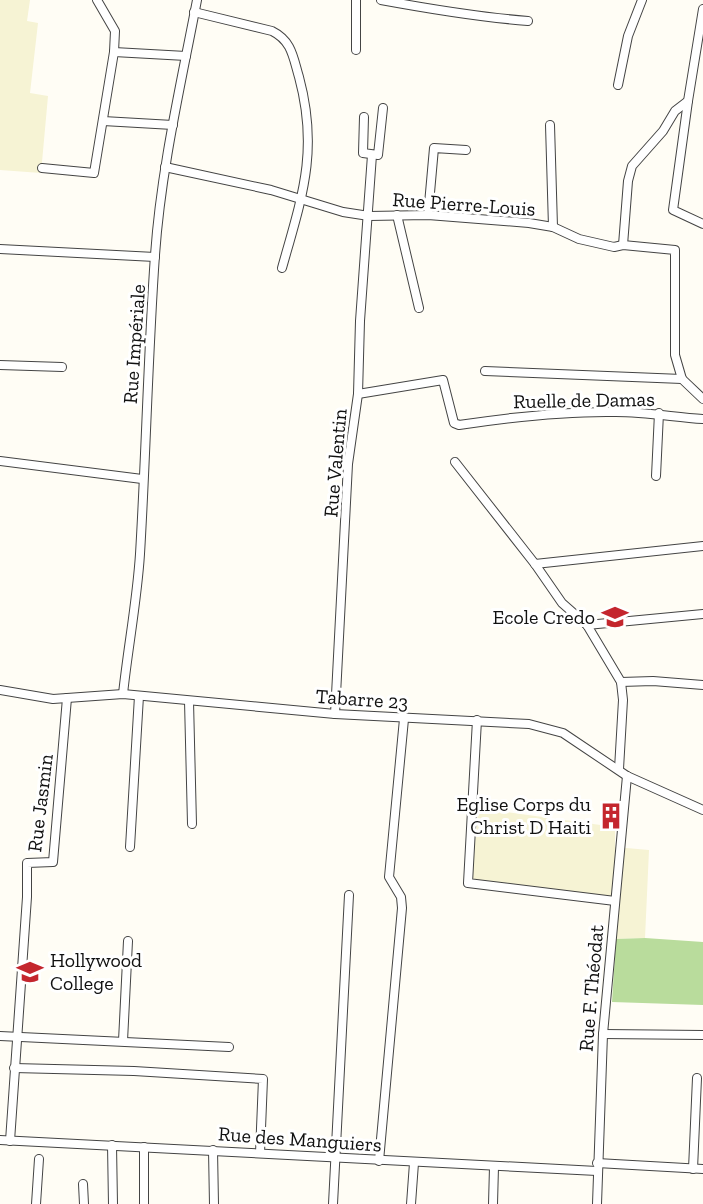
<svg xmlns="http://www.w3.org/2000/svg" width="703" height="1204" font-family="'Zilla Slab',serif">
	<style>
		.farmland { fill: #f6f3d4 }
		.forest { fill: #b9dc9c }
		.lines { fill: none; stroke-linecap: round; stroke-linejoin: round }
		.minor-casing { stroke: #444; stroke-width: 10 }
		.minor { stroke: #fff; stroke-width: 8 }
		.labels { text-anchor: middle; dominant-baseline: central; stroke-width: 6; stroke-linejoin: round; paint-order: stroke }
		.street-label { font-size: 20px; fill: #111; stroke: #fff }
		.poi-label { font-size: 20px; fill: #111; stroke: #fff; text-anchor: end }
	</style>
	<rect width="100%" height="100%" fill="#fffdf5"/>
	<g class="farmland">
		<path d="M0,0H30L27,21L38,23L30,93L48,96L41,173L0,170Z"/>
		<path d="M478,808L615,827V847L649,850L645,938L616,939L620,899L472,880Z"/>
	</g>
	<path class="forest" d="M645,938L703,942V1005L612,1002L616,939Z"/>
	<g class="lines">
		<g class="minor-casing">
			<g id="minor">
				<path d="M97,0L115,31L114,52"/>
				<path d="M356,0V50"/>
				<path d="M381,0C430,9 478,17 528,21"/>
				<path d="M194,12L272,31C292,41 293,57 299,77C319,151 302,197 282,268"/>
				<path d="M618,85L628,36L642,0"/>
				<path d="M688,101L673,210L703,224"/>
				<path d="M364,117L363,153L378,155L383,108"/>
				<path d="M103,121L173,125"/>
				<path d="M550,125L553,227"/>
				<path d="M165,167L271,190L343,212L369,216L428,215L529,223L553,227L579,239L614,247L623,245L675,250V355L682,379L703,399"/>
				<path d="M42,168L94,173L114,52L186,56"/>
				<path d="M397,215L419,308"/>
				<path d="M428,215L434,148L466,150"/>
				<path d="M623,245L628,181L632,166L663,131L675,111L688,101L703,9"/>
				<path d="M0,249L155,257"/>
				<path d="M0,365L62,367"/>
				<path d="M485,371L682,379"/>
				<path d="M358,394L443,380L454,423L459,425C512,417 563,411 616,412C645,412 674,417 703,419"/>
				<path d="M0,461L142,479"/>
				<path d="M455,462L535,564L562,603L587,625L621,682L623,700L619,769"/>
				<path d="M656,476L659,413"/>
				<path d="M535,564L703,546"/>
				<path d="M587,625L703,614"/>
				<path d="M621,682L653,681L703,685"/>
				<path d="M0,690L53,699L123,694L335,714L529,724L563,733L627,776L703,810"/>
				<path d="M123,694C128,647 137,601 140,554C146,454 148,354 155,255C161,169 181,84 197,0"/>
				<path d="M189,701L192,824"/>
				<path d="M335,714L348,464L358,394L360,321L372,155"/>
				<path d="M477,720L468,883L615,901"/>
				<path d="M130,847L139,696"/>
				<path d="M603,1034L703,1035"/>
				<path d="M0,1036L229,1047"/>
				<path d="M123,1041L128,941"/>
				<path d="M14,1068L134,1071L263,1079L260,1153"/>
				<path d="M0,1140L597,1171"/>
				<path d="M10,1141L27,897V863L53,862L67,698"/>
				<path d="M112,1145L113,1204"/>
				<path d="M213,1150L214,1204"/>
				<path d="M379,1161L402,908L401,897L389,877L404,719"/>
				<path d="M597,1163L703,1169"/>
				<path d="M693,1169L697,1078"/>
				<path d="M83,1184L84,1204"/>
				<path d="M36,1204L39,1159"/>
				<path d="M144,1204V1147"/>
				<path d="M333,1204L349,895"/>
				<path d="M411,1204L414,1163"/>
				<path d="M493,1204L494,1167"/>
				<path d="M597,1204L603,1034L627,776"/>
			</g>
		</g>
		<use href="#minor" class="minor"/>
	</g>
	<defs>
		<g id="school-bare" transform="scale(2.07)"><path d="M0-5L7-2L0 1L-7-2ZM-4 1L0 2.5L4 1V4Q0 6-4 4Z" fill="#c4262e" stroke="#fff" stroke-width="2.5" paint-order="stroke"/></g>
		<g id="building-bare" transform="scale(2.07)"><path d="M-4-6H4V6H1V3H-1V6H-4ZM-2.5-4.3h1.7v1.8h-1.7ZM.8-4.3h1.7v1.8H.8ZM-2.5-1h1.7V.8h-1.7ZM.8-1h1.7V.8H.8Z" fill="#c4262e" stroke="#fff" stroke-width="2.5" paint-order="stroke"/></g>
		<g id="university-bare" transform="scale(2.07)"><path d="M0-5L7-2L0 1L-7-2ZM-4 1L0 2.5L4 1V4Q0 6-4 4Z" fill="#c4262e" stroke="#fff" stroke-width="2.5" paint-order="stroke"/></g>
	</defs>
	<g fill-rule="evenodd">
		<use href="#school-bare" x="615" y="617"/>
		<use href="#building-bare" x="611" y="816"/>
		<use href="#university-bare" x="30" y="972"/>
	</g>
	<g class="labels">
		<g class="street-label">
			<text transform="translate(464 204) rotate(4)">Rue Pierre-Louis</text>
			<text transform="translate(134 344) rotate(-86)">Rue Impériale</text>
			<text transform="translate(584 400) rotate(-1)">Ruelle de Damas</text>
			<text transform="translate(335 463) rotate(-85)">Rue Valentin</text>
			<text transform="translate(362 699) rotate(4)">Tabarre 23</text>
			<text transform="translate(40 803) rotate(-83)">Rue Jasmin</text>
			<text transform="translate(591 988) rotate(-85)">Rue F. Théodat</text>
			<text transform="translate(300 1139) rotate(4)">Rue des Manguiers</text>
		</g>
		<g class="poi-label">
			<text x="595" y="617">Ecole Credo</text>
			<text x="591" y="804">Eglise Corps du<tspan x="591" dy="23">Christ D Haiti</tspan></text>
			<text x="50" y="960" text-anchor="start">Hollywood<tspan x="50" dy="23">College</tspan></text>
		</g>
	</g>
</svg>
